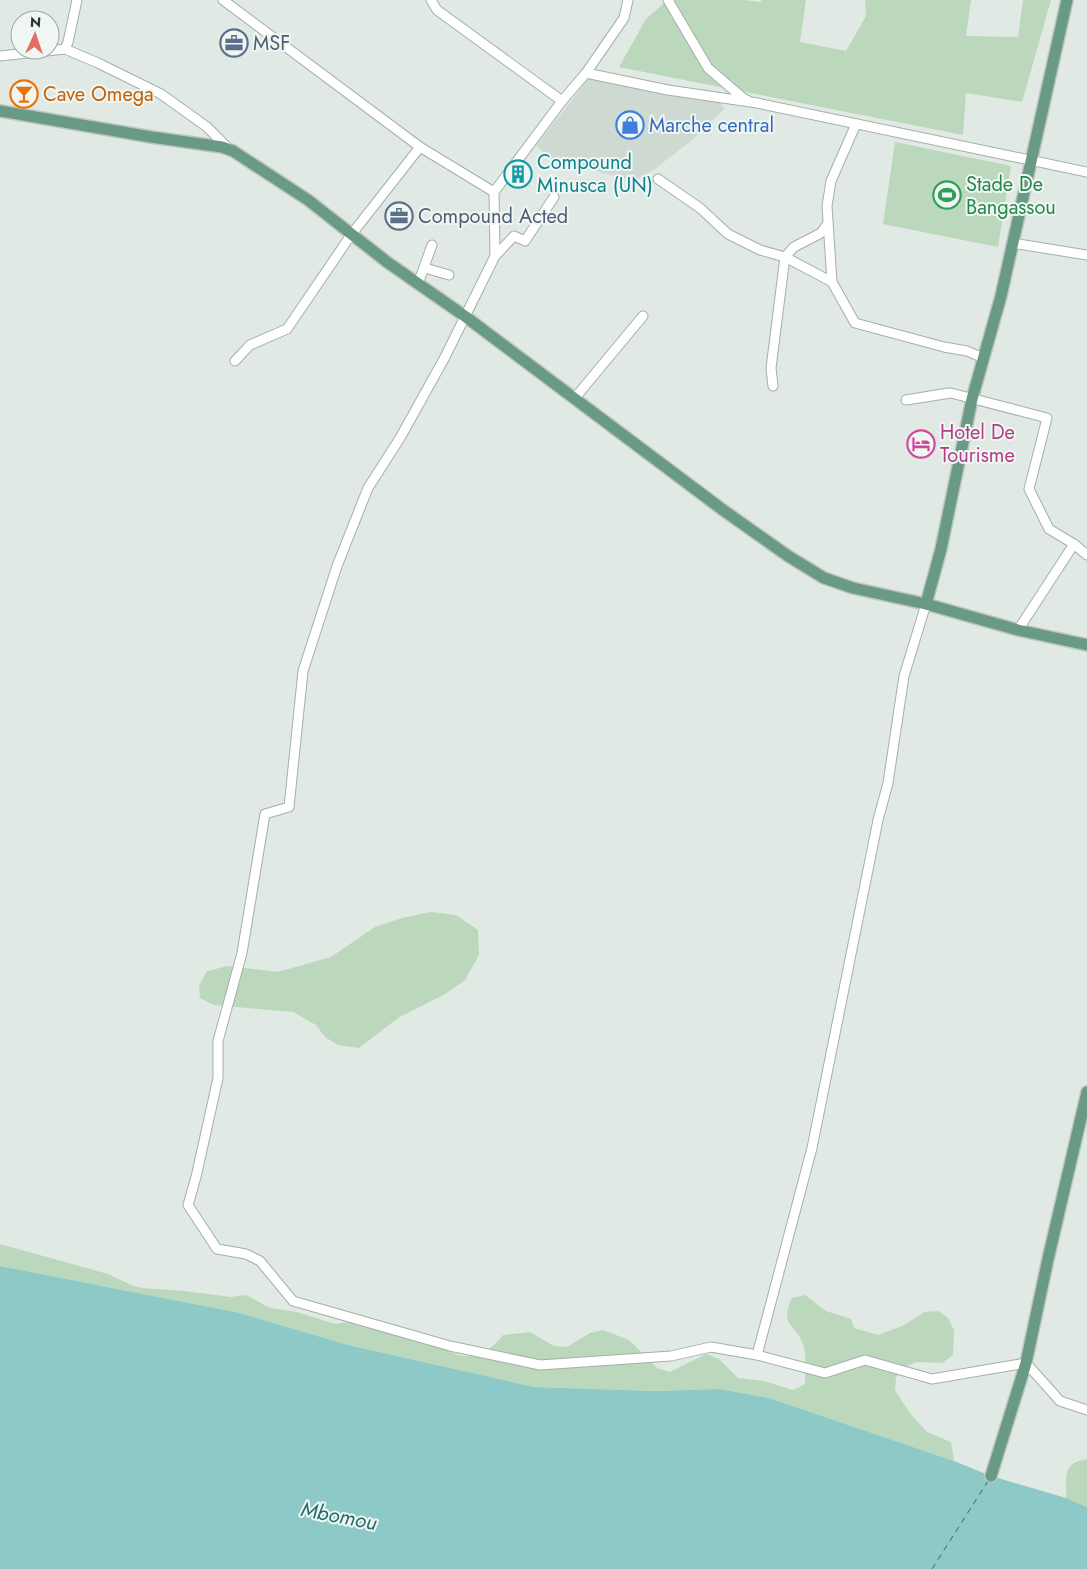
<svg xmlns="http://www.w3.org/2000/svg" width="1087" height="1569" font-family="Jost,sans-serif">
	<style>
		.built { fill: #ced9d2 }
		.green { fill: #bbd8bd }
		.water { fill: #8dc9c7 }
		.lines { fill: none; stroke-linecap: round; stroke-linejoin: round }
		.ferry { stroke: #246d6b; stroke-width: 1; stroke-dasharray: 6 5; stroke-linecap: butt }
		.minor-casing { stroke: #a4b0a9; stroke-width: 11 }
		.major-casing { stroke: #bdc3c0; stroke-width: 14 }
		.minor { stroke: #fff; stroke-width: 9 }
		.major { stroke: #699a84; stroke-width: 11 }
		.labels { text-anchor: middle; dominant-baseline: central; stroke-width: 4; stroke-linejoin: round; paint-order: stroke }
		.service-label { font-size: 20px; fill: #4e5e75; stroke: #f0f6f2; text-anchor: start }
		.food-label { font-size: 20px; fill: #c56008; stroke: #f0f6f2; text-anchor: start }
		.shop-label { font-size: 20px; fill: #366cbe; stroke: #f0f6f2; text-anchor: start }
		.culture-label { font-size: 20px; fill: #0d838f; stroke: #f0f6f2; text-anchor: start }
		.leisure-label { font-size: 20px; fill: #27864d; stroke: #f0f6f2; text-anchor: start }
		.hotel-label { font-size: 20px; fill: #b23c85; stroke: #f0f6f2; text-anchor: start }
		.water-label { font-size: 21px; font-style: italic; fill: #246d6b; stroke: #f0f6f2 }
	</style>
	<rect width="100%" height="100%" fill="#e0e9e3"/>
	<path class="built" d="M590,77L720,102L724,109L691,141L652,171L634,181L553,160L536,146Z"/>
	<g class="green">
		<path d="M668,0H744L761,2V0H806L800,42L846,51L866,16L865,0H971L966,36L1018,37L1023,0H1051L1022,102L966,93L963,135L619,67L646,19Z"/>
		<path d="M895,142L1011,166L998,247L883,224Z"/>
		<path d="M431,912L456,915L478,930L479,955L465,980L445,994L398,1018L359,1048L338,1045L325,1037L316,1025L293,1012L214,1005L200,998L199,986L207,971L228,966L278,972L331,957L375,927L402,918Z"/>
		<path d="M0,1244L108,1274L131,1285L142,1288L184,1291L231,1297L246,1295L270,1308L297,1312L335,1324L348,1322L357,1316C385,1325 413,1333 440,1346C447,1349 457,1356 464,1356C482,1356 493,1348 503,1335L530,1332L554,1346L567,1347L590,1333L603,1330L629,1340L657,1368L670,1372L706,1354L719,1359L738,1378L764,1381L793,1390L805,1384C805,1372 807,1356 803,1344C795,1323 779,1326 792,1298L805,1295L826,1311L851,1319L854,1328L878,1335L902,1326L925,1312L938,1311L948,1318L954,1330L953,1355L942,1363L917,1362L904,1367L896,1377L895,1390L909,1412L927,1432L951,1442L954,1461L769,1398L719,1389L655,1391L534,1387L348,1345L240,1313L0,1266Z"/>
		<path d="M1087,1459V1507L1066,1498C1067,1478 1061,1463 1087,1459Z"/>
	</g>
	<path class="water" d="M0,1266L240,1313L348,1345L534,1387L655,1391L719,1389L769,1398L954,1461L991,1476L1066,1498L1087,1507V1569H0Z"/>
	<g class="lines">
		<path class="ferry" d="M932,1569L988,1481"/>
		<g class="minor-casing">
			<g id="minor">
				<path d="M223,0L420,147L494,192"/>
				<path d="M431,0L437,10L562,101"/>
				<path d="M628,0L624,18L586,73L562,101L494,192L495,256L445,357L400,438L368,488L337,566L303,671L289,807L265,814L242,953L218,1041V1078L196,1177L188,1205L217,1249L246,1254L260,1261L293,1301L450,1346L540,1365L671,1356L711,1347L757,1355"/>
				<path d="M668,0L708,68L744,99L747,100"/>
				<path d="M65,49L68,42L77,0"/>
				<path d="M0,56L65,49L98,63L161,94L207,127L228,148"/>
				<path d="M586,73L668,90L757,103L1087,172"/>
				<path d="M658,179L700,208L728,234L760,250L785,257L832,282L855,323L944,347L967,351L983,358"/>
				<path d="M1012,243L1087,255"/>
				<path d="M495,256L514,236L525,241L554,197"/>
				<path d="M425,268L449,275"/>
				<path d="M832,282L827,206L831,181L856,124"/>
				<path d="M418,284L432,245"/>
				<path d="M235,361L250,345L287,329L351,235L420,147"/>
				<path d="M773,386L771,368L785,257L794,247L821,233L828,223"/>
				<path d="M948,393L906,400L951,393L1047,418L1029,489L1049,529L1074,544L1087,555"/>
				<path d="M574,399L643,316"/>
				<path d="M926,604L904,676L888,783L878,820L812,1148L757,1355L825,1373L865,1360L932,1379L1026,1363L1060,1401L1087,1410"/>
				<path d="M1018,630L1074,544"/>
			</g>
		</g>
		<g class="major-casing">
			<g id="major">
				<path d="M0,111L151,137L222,147L233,151L308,200L387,262L466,317L723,510L788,556L824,578L853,588L926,604L1018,630L1087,645"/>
				<path d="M926,604L941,549L972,399L1001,296L1067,0"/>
				<path d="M991,1476L1026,1363L1048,1259L1087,1092"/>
			</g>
		</g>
		<use href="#minor" class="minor"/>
		<use href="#major" class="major"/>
	</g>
	<defs>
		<g id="office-ring" transform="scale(1.4375)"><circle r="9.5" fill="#f0f6f2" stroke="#5c6f8a" stroke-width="1.5"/><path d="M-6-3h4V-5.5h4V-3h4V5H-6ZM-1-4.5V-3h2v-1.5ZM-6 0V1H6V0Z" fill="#5c6f8a"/></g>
		<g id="bar-ring" transform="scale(1.4375)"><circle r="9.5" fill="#f0f6f2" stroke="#e8710a" stroke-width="1.5"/><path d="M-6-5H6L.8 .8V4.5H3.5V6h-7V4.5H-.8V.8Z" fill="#e8710a"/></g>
		<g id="shop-ring" transform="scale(1.4375)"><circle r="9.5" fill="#f0f6f2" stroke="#3f7fe0" stroke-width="1.5"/><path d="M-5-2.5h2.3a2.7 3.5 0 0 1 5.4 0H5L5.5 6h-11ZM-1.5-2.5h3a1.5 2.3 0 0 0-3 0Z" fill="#3f7fe0"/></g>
		<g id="building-ring" transform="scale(1.4375)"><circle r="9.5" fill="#f0f6f2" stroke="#0f9aa8" stroke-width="1.5"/><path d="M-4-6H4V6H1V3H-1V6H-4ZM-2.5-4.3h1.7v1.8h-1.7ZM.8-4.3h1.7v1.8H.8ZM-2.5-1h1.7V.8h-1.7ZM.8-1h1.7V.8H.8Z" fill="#0f9aa8"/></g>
		<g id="stadium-ring" transform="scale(1.4375)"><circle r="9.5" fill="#f0f6f2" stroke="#2e9e5b" stroke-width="1.5"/><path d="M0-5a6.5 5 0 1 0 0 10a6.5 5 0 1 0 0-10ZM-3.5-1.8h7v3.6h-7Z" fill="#2e9e5b"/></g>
		<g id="hotel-ring" transform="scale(1.4375)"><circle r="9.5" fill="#f0f6f2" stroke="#d1479c" stroke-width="1.5"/><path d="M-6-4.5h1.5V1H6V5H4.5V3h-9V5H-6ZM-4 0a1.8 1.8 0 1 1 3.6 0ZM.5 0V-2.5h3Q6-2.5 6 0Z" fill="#d1479c"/></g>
	</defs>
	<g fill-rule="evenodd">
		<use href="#office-ring" x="234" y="43"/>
		<use href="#bar-ring" x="24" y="94"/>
		<use href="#shop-ring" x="630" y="125"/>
		<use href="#building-ring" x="518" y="174"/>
		<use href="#stadium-ring" x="947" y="195"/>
		<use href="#office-ring" x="399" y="216"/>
		<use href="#hotel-ring" x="921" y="444"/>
	</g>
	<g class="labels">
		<g class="service-label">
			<text x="253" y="43">MSF</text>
			<text x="418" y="216">Compound Acted</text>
		</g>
		<g class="food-label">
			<text x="43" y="94">Cave Omega</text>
		</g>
		<g class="shop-label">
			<text x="649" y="125">Marche central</text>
		</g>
		<g class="culture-label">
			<text x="537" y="162">Compound<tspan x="537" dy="23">Minusca (UN)</tspan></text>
		</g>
		<g class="leisure-label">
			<text x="966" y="184">Stade De<tspan x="966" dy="23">Bangassou</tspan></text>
		</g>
		<g class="hotel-label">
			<text x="940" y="432">Hotel De<tspan x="940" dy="23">Tourisme</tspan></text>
		</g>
		<g class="water-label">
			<text transform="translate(339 1516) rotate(11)">Mbomou</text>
		</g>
	</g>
	<g transform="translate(35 35) rotate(3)"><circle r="24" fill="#f0f6f2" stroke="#9eaaa4"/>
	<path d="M0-4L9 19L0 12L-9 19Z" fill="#e36c65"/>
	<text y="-8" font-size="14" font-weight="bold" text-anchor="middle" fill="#23382e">N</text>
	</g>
</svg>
